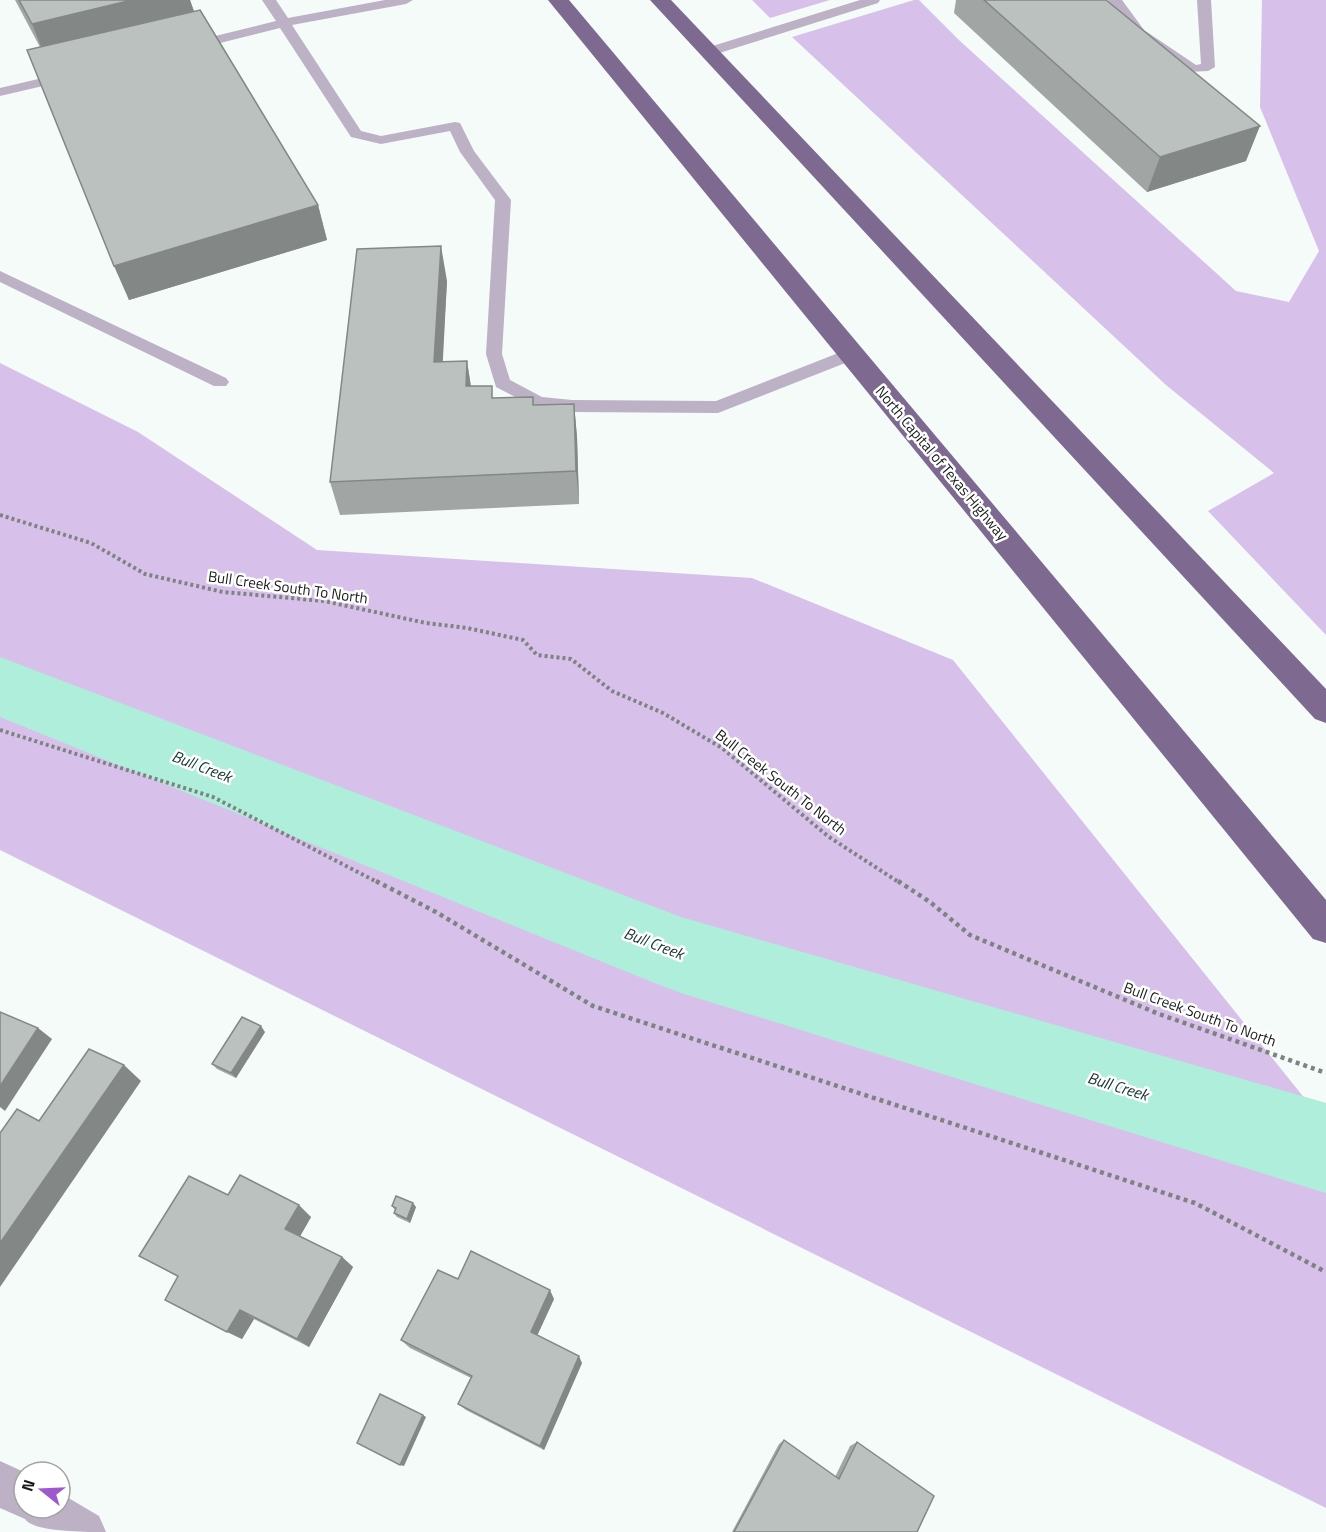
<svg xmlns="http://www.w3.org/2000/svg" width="1326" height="1532" font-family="'Titillium Web',sans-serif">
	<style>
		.green { fill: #d7c1eb }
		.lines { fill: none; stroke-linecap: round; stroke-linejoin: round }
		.river { fill: #aeeedb; fill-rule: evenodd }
		.path-far1 { stroke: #7e8381; stroke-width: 4; stroke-dasharray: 3 3; stroke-linecap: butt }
		.path { stroke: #7e8381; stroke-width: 4.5; stroke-dasharray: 4 4; stroke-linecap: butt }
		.service { fill: #bcb1c5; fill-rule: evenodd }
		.minor { fill: #bcb1c5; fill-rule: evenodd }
		.trunk { fill: #7e6990; fill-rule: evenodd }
		.wall { fill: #a1a6a4 }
		.shaded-wall { fill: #838786 }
		.building { fill: #bbc1bf; stroke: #838786; stroke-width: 1.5 }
		.labels { text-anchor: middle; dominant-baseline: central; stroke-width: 5; stroke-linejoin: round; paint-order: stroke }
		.street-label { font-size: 15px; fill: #171a19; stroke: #fff }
		.water-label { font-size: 16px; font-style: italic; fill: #16352d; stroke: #fff }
	</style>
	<rect width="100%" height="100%" fill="#f4fbf8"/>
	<g class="green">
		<path d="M752,0H830L770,18Z"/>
		<path d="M914,0H919L960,41L1236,291L1289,302L1319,251L1260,107L1262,0H1326V635L1208,511L1274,473L1166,385L792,37Z"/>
		<path d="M0,363L138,432L317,550L752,578L953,660L1326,1125V1508L0,850Z"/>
	</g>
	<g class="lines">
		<path class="river" d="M0,657L681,917L1326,1103V1193L681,993L652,982L0,717Z"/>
		<g class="path-far1">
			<path d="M0,515L91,543L145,574L223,592L324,601L426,623L467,628L523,640L537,655L571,659L612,691L663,713L722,748L829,837L900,883"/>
			<path d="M0,730L213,797L379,883"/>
		</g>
		<g class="path">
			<path d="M376,881L436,912L593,1006L1195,1203L1326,1272"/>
			<path d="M898,881L930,902L970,935L1159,1014L1326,1073"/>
		</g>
		<g class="service">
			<path d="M262,0H276L288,18L385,0H413L406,4L292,25L361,131L381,136L455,122L460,123L474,151L511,200L502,354L510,380L542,397L572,400L716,401L846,350H858L860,354L858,358L718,413L572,412L539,409L496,387L486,354L495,200L460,152L450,131L381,144L351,137L280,28L192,50L185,46L187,43L276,21Z"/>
			<path d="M860,0H880L878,3L713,55L708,56L701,52L703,49Z"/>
			<path d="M1108,0H1122L1144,30L1196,65L1201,64L1197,0H1211L1215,67L1208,71L1188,72L1134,36Z"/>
			<path d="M68,72L75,76L73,79L0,96V88Z"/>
			<path d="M0,271L226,378L229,382L226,386H214L0,282Z"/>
		</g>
		<path class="minor" d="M0,1461L24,1472V1508H60V1493L99,1516L106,1532C86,1532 33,1532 25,1519L0,1508Z"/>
		<g class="trunk">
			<path d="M548,0H569L1326,900V943L1313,939Z"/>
			<path d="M650,0H671L1326,689V723L1315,719Z"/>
		</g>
	</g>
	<g class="wall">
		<path d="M15,0H190L194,11L318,205L327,240L129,300L40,47Z"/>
		<path d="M956,0H1106L1246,161L1147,192L954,13Z"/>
		<path d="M447,281L442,362L467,361L471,386L494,398L533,397L534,405L574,404L577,437L579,504L340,515L330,482Z"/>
		<path d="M265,1032L236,1078L217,1069L212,1064Z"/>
		<path d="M228,1195L311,1217L300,1236L342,1257L353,1267L309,1347L254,1319L242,1339L165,1300L178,1277L139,1256Z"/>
		<path d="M392,1206L416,1207L410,1223L397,1217L394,1213L395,1210Z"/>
		<path d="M458,1279L554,1299L537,1336L582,1363L544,1450L466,1410L458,1404L471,1378L410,1348L401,1340Z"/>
		<path d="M784,1440L835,1477L850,1446L857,1442L917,1532H732L779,1444Z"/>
	</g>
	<g class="shaded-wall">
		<path d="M132,0H190L197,21L46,59L32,24Z"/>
		<path d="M1260,126L1246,161L1147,192L1160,157Z"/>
		<path d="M318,205L327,240L129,300L114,266Z"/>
		<path d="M441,246L447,281L441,396L434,362Z"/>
		<path d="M467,361L472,395L466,386Z"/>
		<path d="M574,404L577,437L579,504L576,471Z"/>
		<path d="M261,1026L265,1032L236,1078L231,1073Z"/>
		<path d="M38,1028L52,1039L5,1111L0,1107V1086Z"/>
		<path d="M124,1065L141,1081L0,1287V1243Z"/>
		<path d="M413,1203L416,1207L410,1223L407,1219Z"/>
		<path d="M299,1205L311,1217L298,1240L285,1229Z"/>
		<path d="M342,1257L353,1267L309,1347L297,1339Z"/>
		<path d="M550,1290L554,1299L535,1340L531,1332Z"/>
		<path d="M240,1310L254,1319L242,1339L227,1332Z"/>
		<path d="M579,1356L582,1363L544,1450L540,1446Z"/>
		<path d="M423,1415L426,1417L404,1466L400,1465Z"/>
	</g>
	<g class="building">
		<path d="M19,0H132L32,24Z"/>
		<path d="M984,0H1106L1260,126L1160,157Z"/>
		<path d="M200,10L318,205L114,266L27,50Z"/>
		<path d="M441,246L434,362L467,361L466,386H492V398L533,397V405L574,404L576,471L330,482L357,249Z"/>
		<path d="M0,1012L38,1028L0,1086Z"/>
		<path d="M242,1017L261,1026L231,1073L212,1064Z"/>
		<path d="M89,1049L124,1065L0,1243V1133L17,1109L39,1121Z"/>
		<path d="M240,1175L299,1205L285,1229L342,1257L297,1339L240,1310L227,1332L165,1300L178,1276L139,1256L189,1176L228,1195Z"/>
		<path d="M396,1196L413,1203L407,1219L394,1213L396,1208L392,1206Z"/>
		<path d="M471,1251L550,1290L531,1332L579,1356L540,1446L458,1404L472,1376L401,1340L438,1270L458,1279Z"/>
		<path d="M380,1394L423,1415L400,1465L357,1443Z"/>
		<path d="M784,1440L839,1479L857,1442L934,1496L917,1532H734Z"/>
	</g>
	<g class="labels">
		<g class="street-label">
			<text transform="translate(942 463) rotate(50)">North Capital of Texas Highway</text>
			<text transform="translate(288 587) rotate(8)">Bull Creek South To North</text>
			<text transform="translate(781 782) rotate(38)">Bull Creek South To North</text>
			<text transform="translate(1200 1014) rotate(20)">Bull Creek South To North</text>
		</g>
		<g class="water-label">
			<text transform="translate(202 766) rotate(21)">Bull Creek</text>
			<text transform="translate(654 943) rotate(21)">Bull Creek</text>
			<text transform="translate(1118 1086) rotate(17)">Bull Creek</text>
		</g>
	</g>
	<g transform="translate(42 1490) rotate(288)"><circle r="28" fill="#ffffff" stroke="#a2a3a3" stroke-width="1.5"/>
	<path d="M0-4.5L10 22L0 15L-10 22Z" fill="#9e58cd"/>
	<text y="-9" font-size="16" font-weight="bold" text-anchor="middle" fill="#171a19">N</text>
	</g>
</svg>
